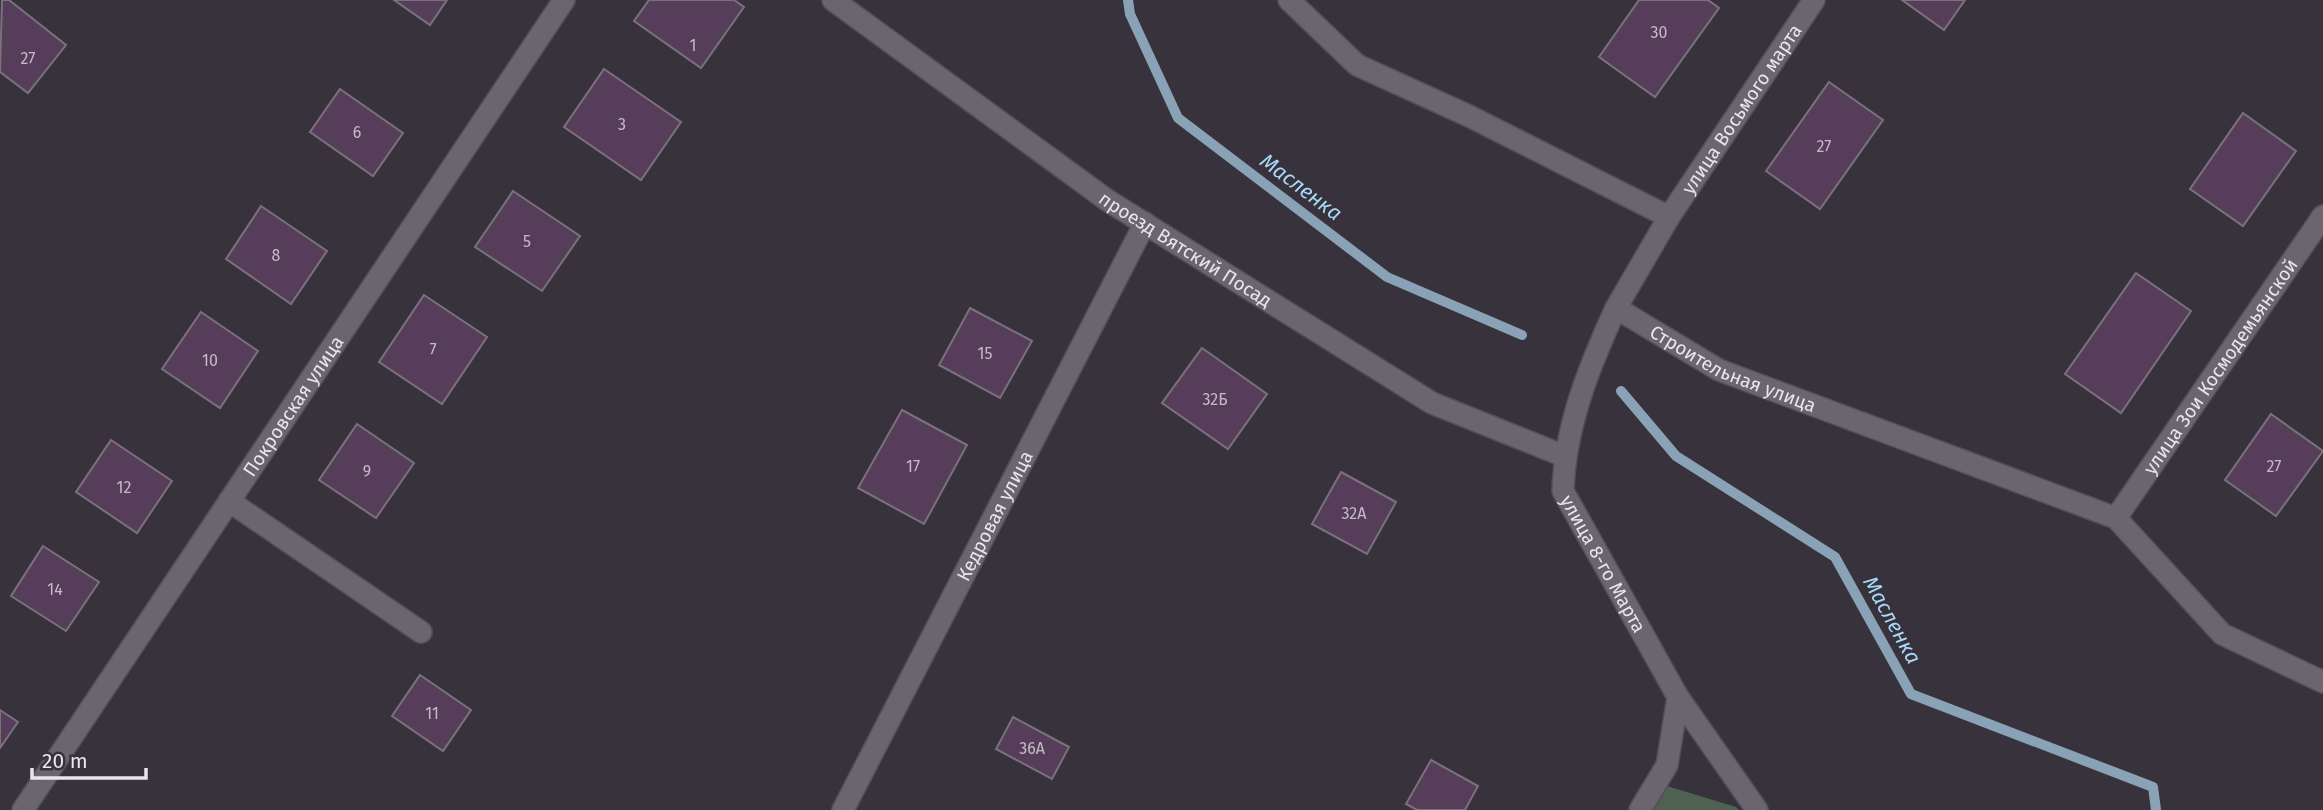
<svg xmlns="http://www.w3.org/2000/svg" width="2323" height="810" font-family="'Fira Sans',sans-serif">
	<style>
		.green { fill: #4f6251 }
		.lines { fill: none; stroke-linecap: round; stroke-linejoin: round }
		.stream { stroke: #8aa2b6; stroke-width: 10 }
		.building { fill: #563e5a; stroke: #7a727b; stroke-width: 2 }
		.service-casing { stroke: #534f56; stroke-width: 24 }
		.minor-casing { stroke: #534f56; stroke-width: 24 }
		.service { stroke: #6a656e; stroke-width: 21 }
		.minor { stroke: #6a656e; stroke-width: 21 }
		.labels { text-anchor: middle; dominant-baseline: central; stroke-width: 5; stroke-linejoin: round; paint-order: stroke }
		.number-label { font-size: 16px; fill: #c4bbc7 }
		.street-label { font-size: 19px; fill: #e8e5eb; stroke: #37323b }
		.water-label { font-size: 21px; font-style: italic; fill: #a8d9f9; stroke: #37323b }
	</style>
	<rect width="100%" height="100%" fill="#37323b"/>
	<path class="green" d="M1667,786L1736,807L1739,810H1651Z"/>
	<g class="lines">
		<g class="stream">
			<path d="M1128,0L1130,14L1178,118L1387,277L1522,335"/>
			<path d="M1621,391L1676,456L1835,557L1911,694L2153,787L2156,810"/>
		</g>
	</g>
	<g class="building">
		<path d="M2,0H9L66,45L28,93L0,72Z"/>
		<path d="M394,0H447L430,25Z"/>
		<path d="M649,0H734L744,7L701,68L634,21Z"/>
		<path d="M1639,0H1708L1719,8L1655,97L1599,57Z"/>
		<path d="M1902,0H1965L1944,30Z"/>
		<path d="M604,69L681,122L641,180L564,127Z"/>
		<path d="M1829,82L1883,120L1820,209L1766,171Z"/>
		<path d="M340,89L403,133L373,176L310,132Z"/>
		<path d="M2243,113L2296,151L2243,226L2190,189Z"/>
		<path d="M513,191L580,236L542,291L475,247Z"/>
		<path d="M261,206L327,251L291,304L226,259Z"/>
		<path d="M2136,273L2191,311L2121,413L2065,374Z"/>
		<path d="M424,295L487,337L442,404L379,362Z"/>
		<path d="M970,308L1032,341L1000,398L939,365Z"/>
		<path d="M201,312L258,351L220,408L162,369Z"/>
		<path d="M1202,348L1267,394L1228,449L1162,403Z"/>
		<path d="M902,410L967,445L924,524L858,488Z"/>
		<path d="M2271,414L2323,451L2276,516L2225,480Z"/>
		<path d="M357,424L414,463L376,518L319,480Z"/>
		<path d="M111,440L172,481L137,533L76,492Z"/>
		<path d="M1341,472L1396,502L1367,554L1312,524Z"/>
		<path d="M43,546L99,582L66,631L11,596Z"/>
		<path d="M420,675L471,710L443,751L392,716Z"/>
		<path d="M0,710L18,722L0,748Z"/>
		<path d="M1013,717L1069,747L1052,779L996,749Z"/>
		<path d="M1431,760L1478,786L1465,810H1417L1406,804Z"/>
	</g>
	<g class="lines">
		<g class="service-casing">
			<g id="service">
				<path d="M229,501L421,632"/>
				<path d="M1678,697L1757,810"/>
			</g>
		</g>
		<g class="minor-casing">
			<g id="minor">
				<path id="s1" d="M833,0L1107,200L1432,403L1564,456"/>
				<path id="s2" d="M1289,0L1357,65L1469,116L1669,217L1616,308L1719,370L2116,518L2222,634L2323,682"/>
				<path id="s3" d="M1669,217L1814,0"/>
				<path id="s4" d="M1616,308C1589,367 1565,426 1563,491L1678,697L1667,765L1640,810"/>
				<path id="s5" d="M2116,518L2323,216"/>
				<path id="s6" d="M23,810L564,0"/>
				<path id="s7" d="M843,810L1145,223"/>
			</g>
		</g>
		<use href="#service" class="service"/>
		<use href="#minor" class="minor"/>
	</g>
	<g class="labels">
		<g class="number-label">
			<text x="1659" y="32">30</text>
			<text x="693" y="45">1</text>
			<text x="28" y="58">27</text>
			<text x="622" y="124">3</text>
			<text x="357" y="132">6</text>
			<text x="1824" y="146">27</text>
			<text x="527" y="241">5</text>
			<text x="276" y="255">8</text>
			<text x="433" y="349">7</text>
			<text x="985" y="353">15</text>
			<text x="210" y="360">10</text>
			<text x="1215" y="399">32Б</text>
			<text x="913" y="466">17</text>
			<text x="2274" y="466">27</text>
			<text x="367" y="471">9</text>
			<text x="124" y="487">12</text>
			<text x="1354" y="513">32А</text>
			<text x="55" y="589">14</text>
			<text x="432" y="713">11</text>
			<text x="1032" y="748">36А</text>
		</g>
		<g class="street-label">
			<text stroke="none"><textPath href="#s3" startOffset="130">улица Восьмого марта</textPath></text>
			<text stroke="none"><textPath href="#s1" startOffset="432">проезд Вятский Посад</textPath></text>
			<text stroke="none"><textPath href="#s2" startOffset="679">Строительная улица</textPath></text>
			<text stroke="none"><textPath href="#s5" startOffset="184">улица Зои Космодемьянской</textPath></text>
			<text stroke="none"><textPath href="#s6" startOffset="486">Покровская улица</textPath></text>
			<text stroke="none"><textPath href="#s7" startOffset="331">Кедровая улица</textPath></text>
			<text stroke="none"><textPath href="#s4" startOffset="275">улица 8-го Марта</textPath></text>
		</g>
		<g class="water-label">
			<text transform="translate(1301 187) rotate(37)">Масленка</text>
			<text transform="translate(1892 620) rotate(61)">Масленка</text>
		</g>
	</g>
	<path d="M32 768v10h114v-10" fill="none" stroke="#e8e5eb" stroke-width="3.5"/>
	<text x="42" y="768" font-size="21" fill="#e8e5eb" stroke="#37323b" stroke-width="5" paint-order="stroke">20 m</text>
</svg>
